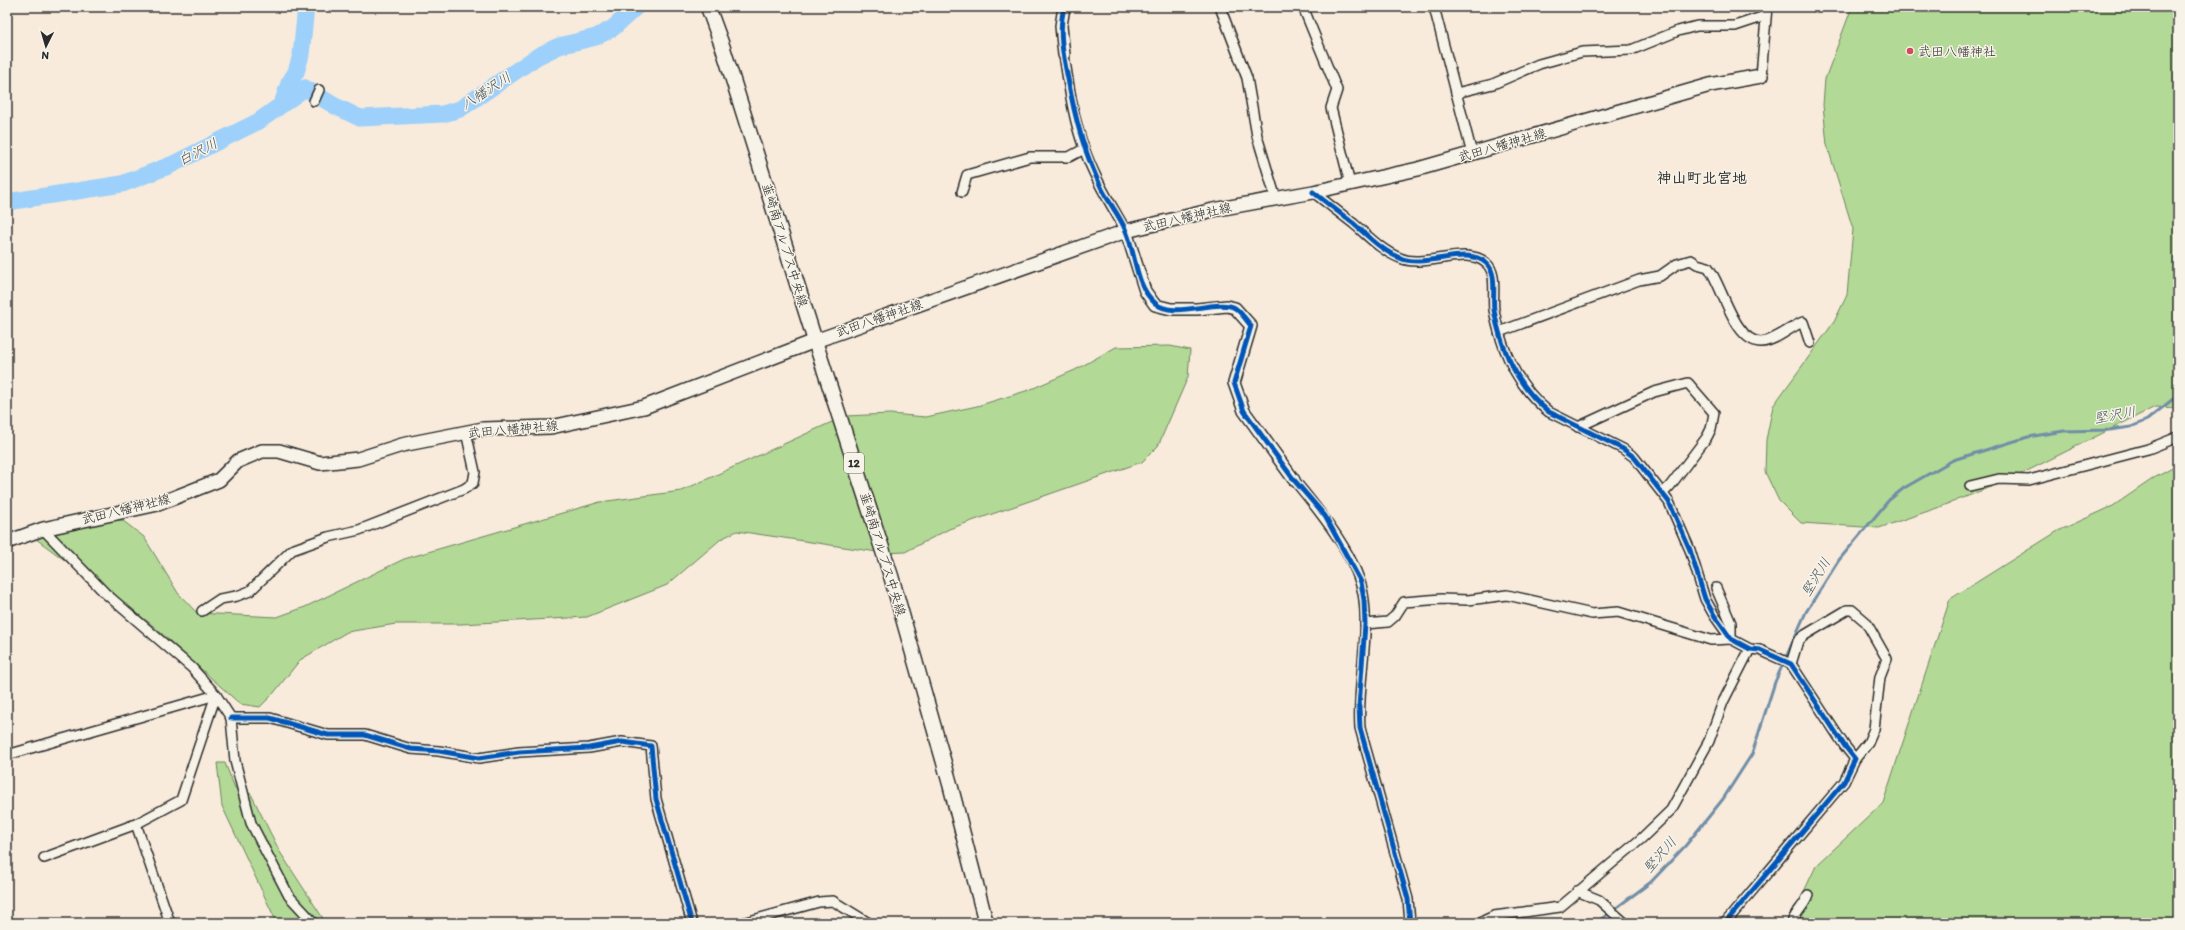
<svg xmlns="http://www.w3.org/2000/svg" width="2185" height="930" font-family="Itim,'Klee One',sans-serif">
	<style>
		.green { fill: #b2d995; stroke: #6e8260 }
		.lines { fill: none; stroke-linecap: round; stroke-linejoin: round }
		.stream { stroke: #6f8ea7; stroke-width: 3 }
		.river { stroke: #9dd0fa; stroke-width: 17 }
		.minor-casing { stroke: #2b2b2b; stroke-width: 12 }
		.tertiary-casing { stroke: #2b2b2b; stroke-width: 14 }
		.secondary-casing { stroke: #2b2b2b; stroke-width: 16 }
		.primary-casing { stroke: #2b2b2b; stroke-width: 17 }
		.minor { stroke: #f7f3e8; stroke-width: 9 }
		.tertiary { stroke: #f7f3e8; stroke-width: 11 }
		.secondary { stroke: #f7f3e8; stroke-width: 13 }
		.primary { stroke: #f7f3e8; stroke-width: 14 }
		.cycleway-casing { stroke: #f7f3e8; stroke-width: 8 }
		.cycleway { stroke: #0057b8; stroke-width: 5 }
		.poi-dot { fill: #d1495b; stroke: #f7f3e8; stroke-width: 1.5 }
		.labels { text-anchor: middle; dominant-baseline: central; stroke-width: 3; stroke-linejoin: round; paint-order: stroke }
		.shield { fill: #f7f3e8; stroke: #686764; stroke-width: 1 }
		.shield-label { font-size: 12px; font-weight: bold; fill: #2b2b2b }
		.poi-label { font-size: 13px; fill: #2b2b2b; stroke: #f7f3e8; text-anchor: start }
		.street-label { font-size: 13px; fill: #2b2b2b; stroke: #f7f3e8 }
		.water-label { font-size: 14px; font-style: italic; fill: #48545f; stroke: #f7f3e8 }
		.quarter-label { font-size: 15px; font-weight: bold; fill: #2b2b2b; stroke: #f7f3e8 }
	</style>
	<rect width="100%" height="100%" fill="#f8ebdc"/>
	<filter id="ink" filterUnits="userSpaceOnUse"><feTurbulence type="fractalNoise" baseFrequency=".025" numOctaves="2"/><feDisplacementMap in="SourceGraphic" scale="8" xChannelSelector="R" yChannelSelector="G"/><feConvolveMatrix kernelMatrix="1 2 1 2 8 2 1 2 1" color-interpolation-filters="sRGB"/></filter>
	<g filter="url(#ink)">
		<g class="green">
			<path d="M1852,7H2178V408L2155,407L2009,480L1940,507L1879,528L1801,523L1779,501L1765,472L1766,440L1773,406L1834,322L1847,295L1853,229L1827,145L1823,105L1825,79Z"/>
			<path d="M1170,346L1190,350L1188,377L1158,446L1142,462L949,529L905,552L884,553L737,531L721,539L667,585L587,617L461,624H396L347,632L300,660L273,694L260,707L240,704L151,624L28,533L71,518L122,520L144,537L178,593L197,613L277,617L305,607L404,559L600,502L681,491L845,416L890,414L926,417L977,406L1029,390L1075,370L1116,347Z"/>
			<path d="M2178,465V923H1789L1816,866L1883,803L1950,599L2058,531L2113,506L2154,478Z"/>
			<path d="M217,763H225L235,788L251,794L280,852L326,923H277L222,806Z"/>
		</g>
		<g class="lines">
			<path class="stream" d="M1596,923L1651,882L1686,845L1723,799L1752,754L1775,682L1806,612L1839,560L1889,500L1904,488L1953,460L2028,437L2064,431L2110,430L2131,427L2147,420L2178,395"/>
			<g class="river">
				<path d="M282,104L289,83L296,72L301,55L306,7"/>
				<path d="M7,202L122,184L171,165L259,121L305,88L335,106L360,118L443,114L460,109L538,56L559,46L596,37L613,28L636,7"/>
			</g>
			<g class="minor-casing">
				<g id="minor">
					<path d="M1220,7L1247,78L1257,136L1276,199"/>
					<path d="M1303,7L1337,90L1331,108L1350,184"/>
					<path d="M1434,7L1472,154"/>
					<path d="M1064,55C1069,86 1073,118 1084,148C1094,178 1111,204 1126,231"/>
					<path d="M1761,76L1767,7"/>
					<path d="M1456,93L1493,84L1539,64L1582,52L1631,50L1678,31L1697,26H1735L1765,16"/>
					<path d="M314,101L319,90"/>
					<path d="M962,192L967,175L1030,157H1069L1084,149"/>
					<path d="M1313,192C1327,203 1340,213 1354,224C1368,236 1382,251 1400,258C1425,269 1466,245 1486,263C1498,273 1492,296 1494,310C1501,349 1518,387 1549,412L1623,449L1634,457L1669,502L1690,550L1705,599L1714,615L1731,639L1750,649L1760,650L1791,664L1844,745L1855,759L1844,782L1725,923"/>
					<path d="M1499,332L1639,280L1660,276L1677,264L1691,260L1697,264L1708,267C1722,284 1734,342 1761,342C1776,341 1790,327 1803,322L1810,343"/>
					<path d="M1578,427L1654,392L1688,383L1714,413L1711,429L1707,437L1670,486L1663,493"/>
					<path d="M1294,480C1319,510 1360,560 1364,600C1369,642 1357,685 1360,728L1408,899L1410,923"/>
					<path d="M1970,486L1999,479L2029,480L2148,449L2178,437"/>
					<path d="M43,529L105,593L192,668L216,695L231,718L235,761L251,823L289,896L314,923"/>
					<path d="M1716,588L1731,623V639"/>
					<path d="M202,611L220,599L237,596L250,591L292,550L328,537L359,530L464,489L473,483L475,472L466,432"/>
					<path d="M1365,624L1388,622L1395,616L1404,602L1441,599L1468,600L1507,595L1592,614L1618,612L1711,640L1731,639"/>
					<path d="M1791,664L1798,641L1805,635L1847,610H1852L1866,622L1887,659L1880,677L1874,729L1868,743L1855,759"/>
					<path d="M231,718H270L328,735H365L411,749L439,751L479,758L519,752L589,748L622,742L651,746L656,799L692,923"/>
					<path d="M7,755L216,695"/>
					<path d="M136,824L170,923"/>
					<path d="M44,858L136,824L181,800L216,695"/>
					<path d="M1577,891L1599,900L1625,923"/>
					<path d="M742,923L819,902L833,901L869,923"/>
					<path d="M1479,923L1494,916L1560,907L1642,838L1671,810L1709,741L1723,702L1750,649"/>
					<path d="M1792,923C1795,912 1805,906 1808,895"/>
				</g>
			</g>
			<g class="tertiary-casing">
				<g id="tertiary">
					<path d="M1064,55L1061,26L1064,7"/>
					<path d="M1126,231L1145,291L1155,305L1171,309H1197L1227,306L1235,308L1251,326L1234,383L1244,411L1294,480"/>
				</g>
			</g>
			<g class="secondary-casing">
				<path id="secondary" d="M7,542L43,529L158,504L219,480L238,461L262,451H279L320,463L358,459L402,445L483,429L551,427L644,407L815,341L1126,231L1213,210L1313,192L1418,169L1710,85L1761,76"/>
			</g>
			<g class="primary-casing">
				<path id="primary" d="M708,7L723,48L815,341L891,576L950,784L986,923"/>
			</g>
			<use href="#minor" class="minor"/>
			<use href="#tertiary" class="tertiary"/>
			<use href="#secondary" class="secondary"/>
			<use href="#primary" class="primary"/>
			<g class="cycleway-casing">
				<g id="cycleway">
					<path d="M1064,7C1058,31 1063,55 1068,79C1075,118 1084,153 1102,189C1109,203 1120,216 1126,231C1136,254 1135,286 1155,303C1173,320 1218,298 1235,308C1241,312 1247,321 1251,326L1234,383L1244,411L1294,480L1325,516L1361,582L1364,600L1365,624L1359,707L1360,728L1408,899L1410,923"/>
					<path d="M1313,192C1327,203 1340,213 1354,224C1368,236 1382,251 1400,258C1425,269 1466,245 1486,263C1498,273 1492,296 1494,310C1501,349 1518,387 1549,412L1623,449L1634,457L1669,502L1690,550L1705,599L1714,615L1731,639L1750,649L1760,650L1791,664L1844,745L1855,759L1844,782L1725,923"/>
					<path d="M231,718H270L328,735H365L411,749L439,751L479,758L519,752L589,748L622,742L651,746L656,799L692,923"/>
				</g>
			</g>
			<use href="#cycleway" class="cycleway"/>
		</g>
	</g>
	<circle class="poi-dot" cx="1910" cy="51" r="4"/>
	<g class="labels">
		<rect class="shield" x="844" y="453" width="20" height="20" rx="3"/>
		<g class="shield-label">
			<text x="854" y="463">12</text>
		</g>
		<g class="poi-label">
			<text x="1918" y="51">武田八幡神社</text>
		</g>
		<g class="street-label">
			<text transform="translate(1502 145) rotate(-16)">武田八幡神社線</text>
			<text transform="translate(1187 217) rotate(-13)">武田八幡神社線</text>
			<text transform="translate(785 245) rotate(73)">韮崎南アルプス中央線</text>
			<text transform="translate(879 318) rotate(-19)">武田八幡神社線</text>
			<text transform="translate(513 429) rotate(-5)">武田八幡神社線</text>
			<text transform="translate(126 509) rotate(-14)">武田八幡神社線</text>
			<text transform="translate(883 554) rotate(73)">韮崎南アルプス中央線</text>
		</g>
		<g class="water-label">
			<text transform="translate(486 91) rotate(-33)">八幡沢川</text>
			<text transform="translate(198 152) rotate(-27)">白沢川</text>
			<text transform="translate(2115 415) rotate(-10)">堅沢川</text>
			<text transform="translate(1816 577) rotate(-58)">堅沢川</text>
			<text transform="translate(1660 855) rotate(-49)">堅沢川</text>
		</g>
		<g class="quarter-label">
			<text x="1702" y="178">神山町北宮地</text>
		</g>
	</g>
	<rect width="2185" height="930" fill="none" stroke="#f7f3e8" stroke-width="24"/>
	<rect x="12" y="12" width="2161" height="906" fill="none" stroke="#2b2b2b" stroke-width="1.5" filter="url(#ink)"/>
	<g transform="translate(46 46) rotate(185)" stroke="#f7f3e8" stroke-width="3" paint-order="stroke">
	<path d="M0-3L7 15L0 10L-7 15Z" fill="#2b2b2b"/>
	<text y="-6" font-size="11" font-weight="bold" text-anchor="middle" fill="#2b2b2b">N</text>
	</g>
</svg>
